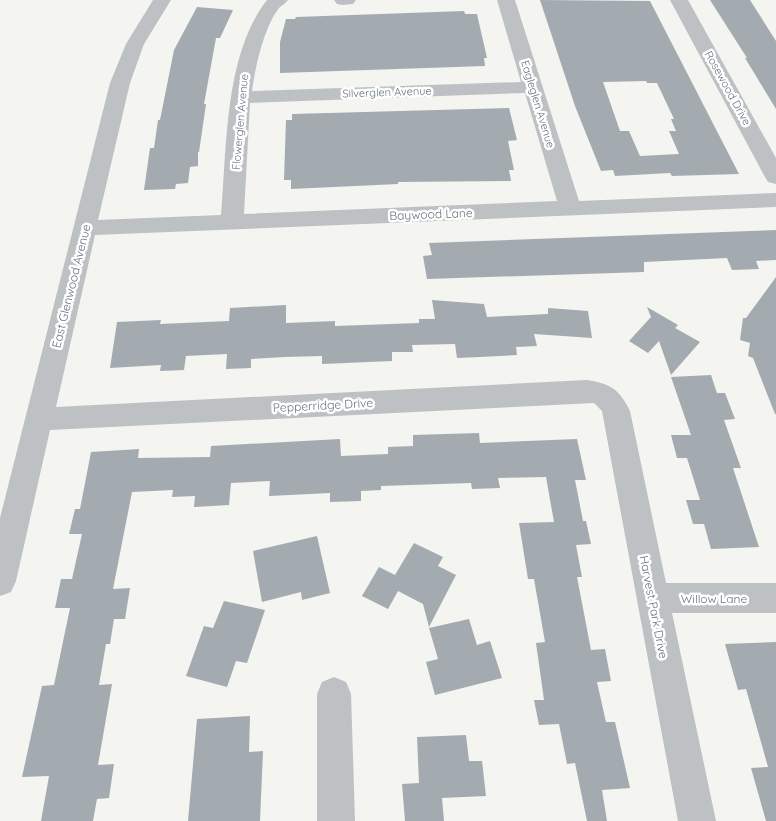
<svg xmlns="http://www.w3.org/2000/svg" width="776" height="821" font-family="Quicksand,sans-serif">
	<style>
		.building { fill: #a4abb0; fill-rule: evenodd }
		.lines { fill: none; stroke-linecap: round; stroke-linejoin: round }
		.minor { fill: #bdc1c4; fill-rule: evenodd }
		.labels { text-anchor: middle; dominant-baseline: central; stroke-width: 5; stroke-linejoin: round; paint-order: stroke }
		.far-street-label { font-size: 11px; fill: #66737e; stroke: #fff }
		.street-label { font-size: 12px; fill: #66737e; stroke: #fff }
	</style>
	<rect width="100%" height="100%" fill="#f4f4f0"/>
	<g class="building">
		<path d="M540,0L650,1L739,174L672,176L670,173L615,176L613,170L601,171L575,106ZM646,81L647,83H657L674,119H671L676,131H669L679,154L640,156L629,131H620L603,82Z"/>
		<path d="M710,0H750L776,41V109L745,58H747Z"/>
		<path d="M197,7L233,10L220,38H216L204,104H206L199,152H198V166L190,167L188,183L176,184L175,189L144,190L150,148H154L158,120H160L174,50Z"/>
		<path d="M464,11L465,14H477L487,58H484L485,66L280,73V42L286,19H295L296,17Z"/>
		<path d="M509,108L517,140L508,141L514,170H509L511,181L398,182V184L291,189V180H284L286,120H292V114Z"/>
		<path d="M776,230V260L756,261L759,269L732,270L727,258L644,262V272L427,279L423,256L432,255L429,243Z"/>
		<path d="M776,277V414H775L753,358L748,356L750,343L740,340L743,318H746Z"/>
		<path d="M432,300L484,304L487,317L548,314V308L588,311L592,338L534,334L537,346L516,347L517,355L480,357L457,358L455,344L412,345L413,352H392V361L322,364V356L285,357L251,359V368L226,369L227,354L186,356L184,370L160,371L161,365L110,368L117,322L161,320L160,324L229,321L230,308L286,305V323L335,321V326L419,323V319H435Z"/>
		<path d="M647,307L678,325L675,328L700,342L671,375L659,341L648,353L629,341L651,317Z"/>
		<path d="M711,375L717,393H725L735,419L724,420L741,468H733L759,547L711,549L704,524H693L686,500H700L687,458H677L671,435H691L671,377Z"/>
		<path d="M479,433L480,443L577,439L586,480H575L583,521H586L591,544L576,545L582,577H577L591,650L605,649L611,681L597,682L606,722H615L630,788L602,790L607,821H587L575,763L567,764L559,724L539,725L534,700H544L536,643L545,642L534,579H528L519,523L554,522L546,477L498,478L500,488L472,489L471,483L381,486V490L361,491V501L330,502V493L269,496L270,481L231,483L229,505L194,507L195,496L172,497L173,490L132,492L113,589L130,588L125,619H114L110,644H106L99,685L112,684L98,765L114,764L109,798L97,799L93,821H41L49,776L22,777L42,686L54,685L70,608H55L61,579H72L82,534H69L75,509H80L91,452L139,449L138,458L210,457L211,446L340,439L341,456L388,454V447L413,446V435Z"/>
		<path d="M317,536L330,593L302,600L301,592L262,602L253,551Z"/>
		<path d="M414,543L443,557L438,566L456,575L429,627L423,604L398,591L388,609L362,596L379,567L395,575Z"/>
		<path d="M224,601L265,610L247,663L236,661L227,687L186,676L204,626L213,628Z"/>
		<path d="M469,619L477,645L490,641L502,678L435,695L426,662L438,659L429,628Z"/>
		<path d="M776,642V821H766L751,768L768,767L746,689L738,690L725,644Z"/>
		<path d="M250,716L249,752L263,751L260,821H188L197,719Z"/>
		<path d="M466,735L469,761H482L486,796L442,798L444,821H405L402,784L419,783L417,737Z"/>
	</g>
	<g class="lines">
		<g class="minor">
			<path d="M153,0H171L144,44L130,83L98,220L221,215C227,148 224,55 267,0H288C285,4 282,5 279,8C264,27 255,68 252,91L521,82L497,0H515L579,201L776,193V207L95,235L56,407L587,380C611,384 619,389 630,411L666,583H776V613H672L716,821H678L602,411L594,403L50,430L16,581L11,592L0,596V518L110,83L126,44ZM525,93L557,201L244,214L250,103Z"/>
			<path d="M334,0H356L353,4L343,5L337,4Z"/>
			<path d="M670,0H688L776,158V184L768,182L765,177Z"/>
			<path d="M334,677L346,682L351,694L355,821H317V694L322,682Z"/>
		</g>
	</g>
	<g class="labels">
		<g class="far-street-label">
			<text transform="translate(728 88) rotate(61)">Rosewood Drive</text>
			<text transform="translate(387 92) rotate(-2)">Silverglen Avenue</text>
			<text transform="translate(538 104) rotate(73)">Eagleglen Avenue</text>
			<text transform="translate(240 122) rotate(-85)">Flowerglen Avenue</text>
		</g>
		<g class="street-label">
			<text transform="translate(431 214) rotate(-2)">Baywood Lane</text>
			<text transform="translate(71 286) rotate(-76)">East Glenwood Avenue</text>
			<text transform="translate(323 405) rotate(-3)">Pepperridge Drive</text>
			<text x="714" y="598">Willow Lane</text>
			<text transform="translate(654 607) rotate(79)">Harvest Park Drive</text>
		</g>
	</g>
</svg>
